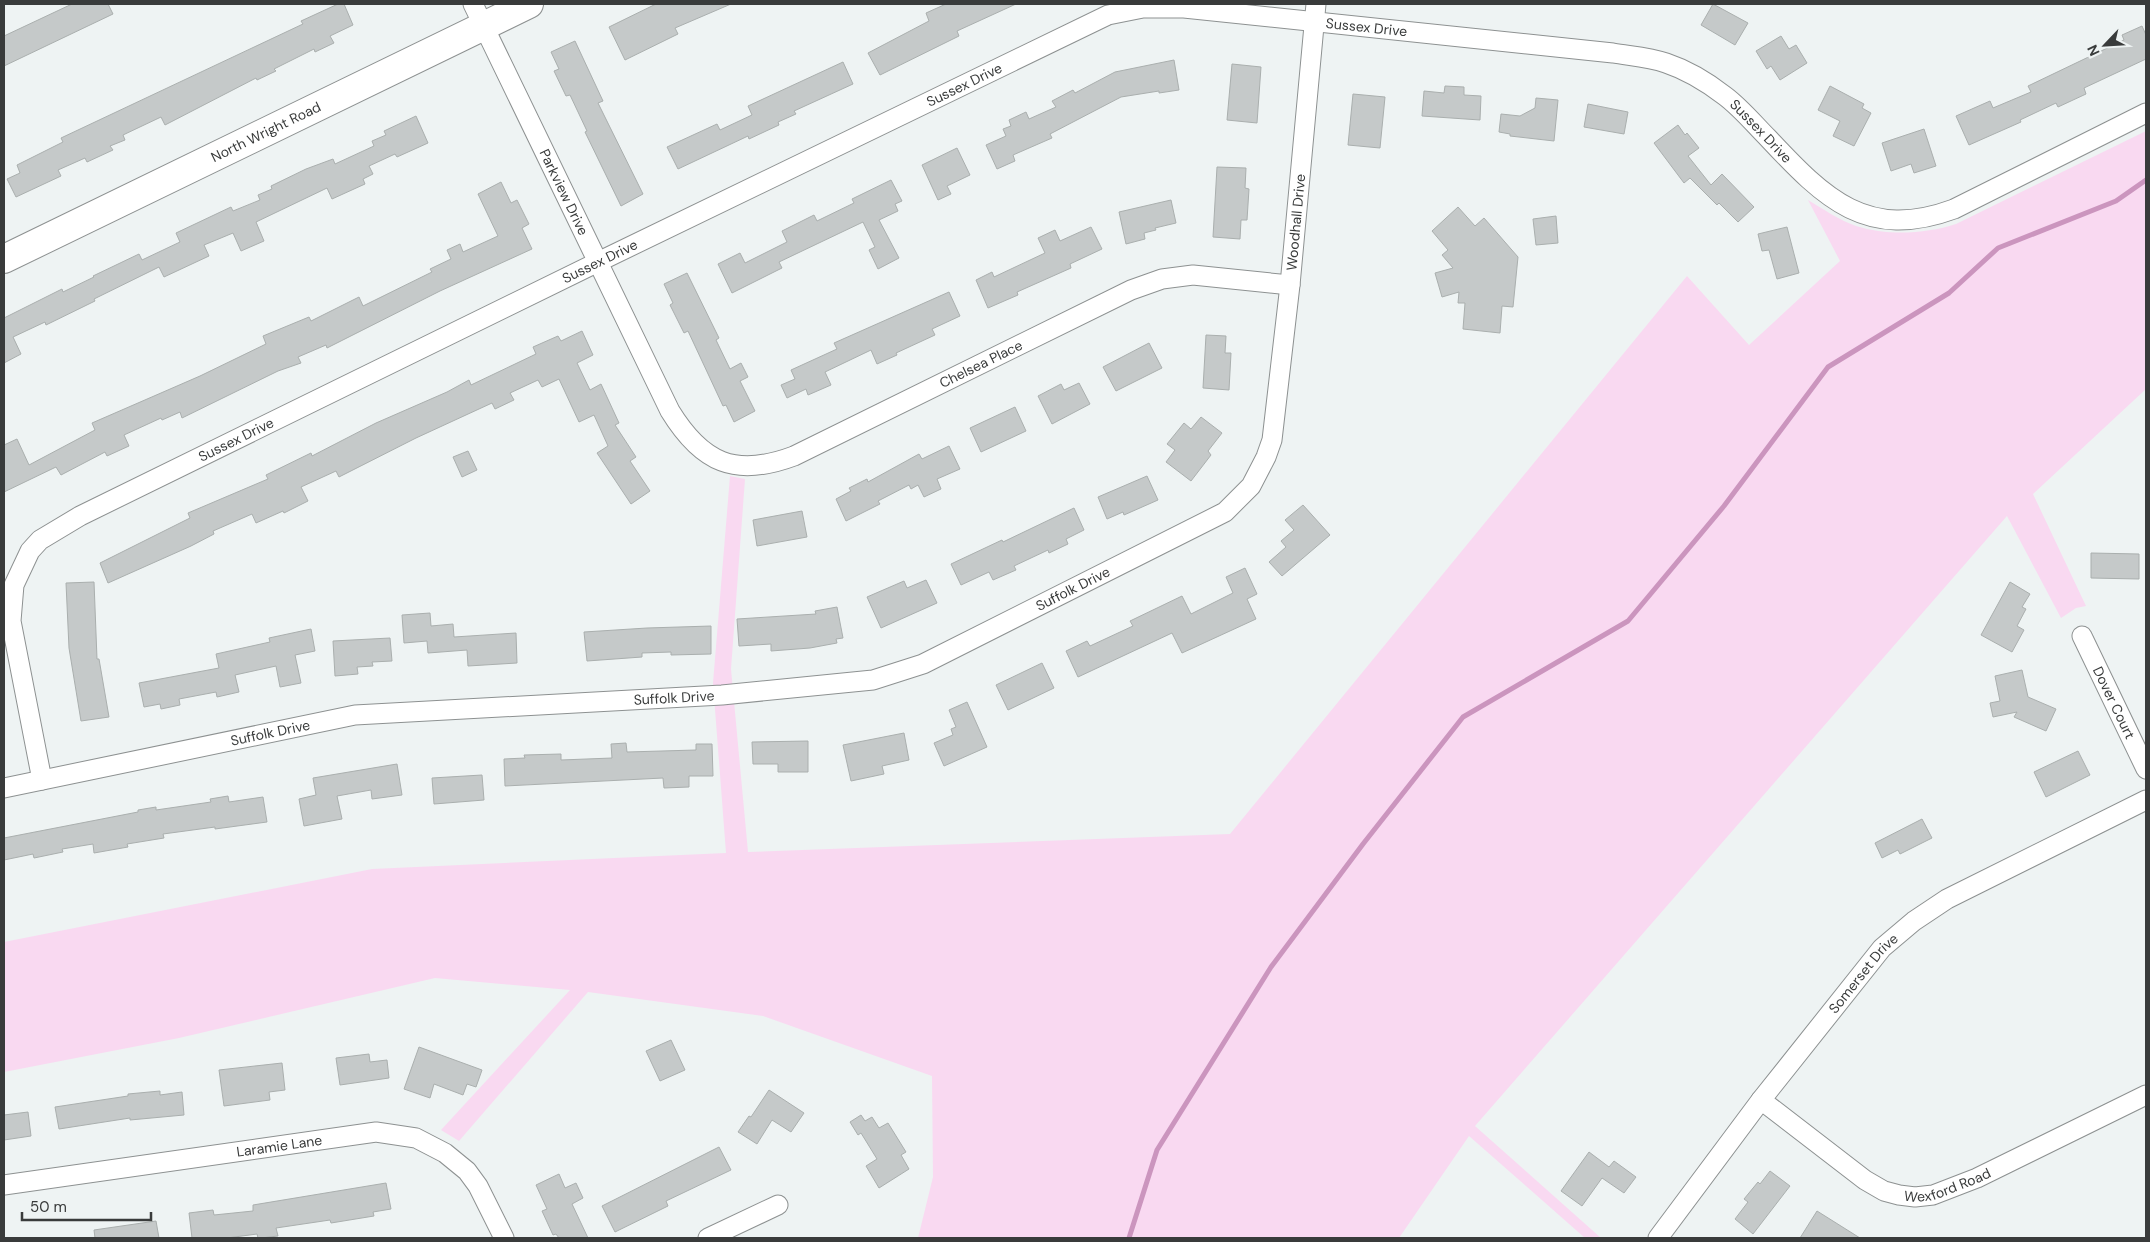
<svg xmlns="http://www.w3.org/2000/svg" width="2150" height="1242" font-family="'DM Sans',sans-serif">
	<style>
		.green { fill: #f9d9f1 }
		.lines { fill: none; stroke-linecap: round; stroke-linejoin: round }
		.stream { stroke: #cb95be; stroke-width: 5 }
		.building { fill: #c5c9c9; stroke: #aaafae }
		.street-casing { stroke: #8d9191; stroke-width: 21 }
		.secondary-casing { stroke: #8d9191; stroke-width: 30 }
		.street { stroke: #fff; stroke-width: 19 }
		.secondary { stroke: #fff; stroke-width: 28 }
		.labels { text-anchor: middle; dominant-baseline: central; stroke-width: 4; stroke-linejoin: round; paint-order: stroke }
		.street-label { font-size: 14px; fill: #393b3b; stroke: #eef3f3 }
	</style>
	<rect width="100%" height="100%" fill="#eef3f3"/>
	<path class="green" d="M2146,131V389L2033,494L2086,606L2076,608L2061,618L2007,516L1475,1126L1601,1238H1585L1469,1136L1399,1238H918L933,1177L932,1076L763,1016L588,992L459,1141L441,1130L570,990L435,978L179,1038L4,1072V942L372,869L726,853L713,683L730,476L745,479L731,669L748,852L1230,834L1687,276L1749,345L1840,261L1808,200C1823,209 1839,220 1856,226C1888,236 1925,234 1956,224Z"/>
	<g class="lines">
		<path class="stream" d="M1129,1238L1157,1150L1271,967L1363,844L1463,717L1628,621L1724,506L1828,367L1949,293L1998,248L2116,201L2146,180"/>
	</g>
	<g class="building">
		<path d="M72,4H108L113,14L4,66V36Z"/>
		<path d="M338,4H344L353,25L330,36L334,43L315,52L314,49L274,69L276,71L257,80L256,78L165,125L161,117L123,135L125,140L110,146L113,150L87,162L85,158L58,170L61,176L16,197L7,179L20,173L17,165L63,142L61,138L303,24L301,21Z"/>
		<path d="M656,4H731L675,28L678,34L625,60L609,27Z"/>
		<path d="M946,4H1016L957,31L959,36L880,75L868,53L929,21L926,13Z"/>
		<path d="M1713,4L1748,23L1735,45L1701,25Z"/>
		<path d="M2142,26L2146,35V59L2084,88L2086,94L2058,107L2056,103L2020,120L2021,122L1969,145L1956,116L1990,101L1993,108L2031,92L2028,86L2124,40L2122,35Z"/>
		<path d="M1781,36L1789,49L1796,45L1807,63L1780,80L1771,66L1767,69L1756,51Z"/>
		<path d="M575,41L603,101L598,103L643,194L621,206L585,132L587,131L570,95L566,96L554,71L559,69L551,52Z"/>
		<path d="M1174,60L1179,90L1159,93V91L1121,97L1050,134L1052,138L1013,155L1015,161L997,169L986,145L1006,136L1003,129L1011,126L1009,120L1026,112L1029,119L1056,107L1052,101L1073,90L1075,93L1115,72Z"/>
		<path d="M843,62L853,84L794,111L796,114L778,122L779,125L749,139L748,136L678,169L667,147L717,124L720,130L752,115L748,106Z"/>
		<path d="M1232,64L1261,67L1257,123L1227,120Z"/>
		<path d="M1445,86L1464,87V95L1481,96L1480,120L1422,116L1424,91L1444,93Z"/>
		<path d="M1830,86L1864,104L1862,108L1871,113L1854,146L1833,136L1840,121L1818,110Z"/>
		<path d="M1353,94L1385,97L1380,148L1348,145Z"/>
		<path d="M1536,98L1558,100L1554,141L1510,136V134L1499,132L1501,114L1520,116L1535,108Z"/>
		<path d="M1588,104L1628,112L1624,134L1584,127Z"/>
		<path d="M416,116L428,143L397,157L395,154L369,166L373,174L363,179L365,184L332,199L327,188L256,222L264,241L241,251L233,233L204,245L209,256L164,277L159,267L94,299L95,301L46,325L45,322L13,337L21,354L4,363V318L62,289L63,292L94,277L93,276L139,254L142,260L180,242L176,233L231,207L233,211L260,200L258,195L272,189L271,186L306,169L333,159L335,164L374,146L372,141L386,135L384,131Z"/>
		<path d="M1678,125L1685,135L1687,133L1699,148L1688,156L1711,185L1722,174L1754,207L1738,222L1719,203L1717,205L1690,178L1684,183L1654,143Z"/>
		<path d="M1924,129L1936,166L1914,173L1911,164L1891,171L1882,143Z"/>
		<path d="M957,148L970,175L947,186L951,194L938,200L922,165Z"/>
		<path d="M1217,167L1246,168L1245,188L1249,189L1247,220H1241L1240,239L1213,237Z"/>
		<path d="M891,180L902,201L895,204L898,211L879,220L899,258L878,269L869,250L875,247L863,222L779,262L782,268L732,293L718,264L740,253L745,263L787,242L782,231L814,215L817,221L854,203L852,199Z"/>
		<path d="M501,182L511,203L517,200L529,224L522,228L532,249L440,291L327,348L326,345L298,357L301,363L278,371L182,418L180,412L162,420L161,418L124,435L129,446L107,456L105,452L61,475L56,467L4,492V445L17,439L29,465L95,430L92,423L200,376L266,344L263,336L309,317L311,321L359,297L363,306L432,272L430,269L451,259L447,250L460,244L463,252L498,236L478,194Z"/>
		<path d="M1171,200L1176,223L1155,228L1156,230L1144,233L1145,239L1126,244L1119,212Z"/>
		<path d="M1458,207L1475,226L1484,218L1518,257L1513,307L1502,306L1500,333L1463,329L1465,303H1458L1459,292L1442,297L1435,273L1453,268L1442,255L1448,250L1432,231Z"/>
		<path d="M1556,216L1558,243L1536,245L1533,219Z"/>
		<path d="M1091,227L1102,249L1070,264L1071,268L1017,292L1018,295L988,308L976,280L992,272L994,277L1045,253L1038,238L1055,230L1060,241Z"/>
		<path d="M1787,227L1799,273L1777,279L1769,250L1762,251L1758,234Z"/>
		<path d="M687,273L719,338L716,340L730,369L741,363L748,377L740,381L755,411L734,422L726,405L723,406L688,331L684,333L670,305L673,303L664,284Z"/>
		<path d="M949,292L960,316L932,329L935,335L896,353L897,355L877,364L871,350L825,372L831,385L808,395L806,389L787,398L781,385L795,379L791,370L837,349L834,343Z"/>
		<path d="M582,331L593,355L577,363L590,390L601,384L619,423L615,425L636,457L630,461L650,491L631,504L597,453L608,446L594,415L579,422L559,379L542,387L538,380L510,393L514,400L495,409L492,403L416,438L339,477L336,471L301,487L308,501L284,513L283,511L256,523L252,514L213,531L214,534L191,546L108,583L100,563L190,518L188,513L268,479L266,475L311,453L312,456L376,423L447,392L469,380L471,385L536,354L533,347L558,336L561,341Z"/>
		<path d="M1206,335L1226,336L1225,353H1231L1229,390L1203,388Z"/>
		<path d="M1149,343L1162,368L1116,391L1103,367Z"/>
		<path d="M1079,383L1090,404L1052,424L1038,396L1061,384L1064,390Z"/>
		<path d="M1015,407L1026,431L981,452L970,428Z"/>
		<path d="M1201,417L1222,433L1208,451L1211,455L1191,481L1166,462L1175,450L1167,444L1184,423L1191,429Z"/>
		<path d="M949,446L960,469L937,479L941,489L924,497L918,485L911,489L909,485L878,501L880,504L846,521L836,499L851,491L849,488L867,479L868,482L919,454L922,459Z"/>
		<path d="M468,451L477,470L462,477L453,457Z"/>
		<path d="M1147,476L1158,500L1124,515L1123,512L1107,519L1098,497Z"/>
		<path d="M1303,505L1330,535L1282,576L1269,562L1286,547L1281,541L1294,530L1285,520Z"/>
		<path d="M1074,508L1084,530L1066,539L1068,544L1049,553L1048,550L1014,566L1016,570L993,580L989,572L961,585L951,564L1002,540L1003,542Z"/>
		<path d="M802,511L807,537L757,546L753,520Z"/>
		<path d="M2091,553L2139,554V579L2091,578Z"/>
		<path d="M1245,568L1257,594L1247,599L1256,619L1182,653L1172,633L1078,677L1066,651L1087,641L1090,646L1133,626L1130,621L1182,596L1191,614L1233,593L1226,577Z"/>
		<path d="M926,580L937,603L881,628L867,597L904,581L907,588Z"/>
		<path d="M94,582L97,659H99L109,717L81,721L69,648L66,583Z"/>
		<path d="M2010,582L2030,594L2022,607L2026,609L2017,626L2024,630L2012,652L1981,635Z"/>
		<path d="M837,607L843,638L836,639L837,643L810,648L771,651V644L739,646L737,619L816,614L815,611Z"/>
		<path d="M430,613L431,626L453,624L454,637L516,633L517,663L468,666L467,650L428,653L427,641L404,643L402,615Z"/>
		<path d="M711,626V654L671,655V652L642,653V657L587,661L584,632L647,628Z"/>
		<path d="M311,629L315,651L295,655L301,683L280,687L276,666L235,675L239,692L217,697L216,692L179,699L180,705L161,709L160,704L144,707L139,683L219,668L216,654L270,642L269,638Z"/>
		<path d="M390,638L392,661L372,662L373,666L357,667L358,674L335,676L333,641Z"/>
		<path d="M1042,663L1054,688L1008,710L996,685Z"/>
		<path d="M2022,670L2028,697L2056,709L2046,731L2014,717L2017,712L1993,717L1990,703L2000,701L1995,676Z"/>
		<path d="M967,702L987,747L944,766L934,743L953,735L951,729L956,727L949,710Z"/>
		<path d="M904,733L909,760L882,766L884,774L851,781L843,745Z"/>
		<path d="M808,741V772H778V764H753L752,742Z"/>
		<path d="M626,743L627,752L696,750V744H712L713,776H689V787L664,788L663,778L505,786L504,759L525,758L524,755L561,754V760L612,758L611,744Z"/>
		<path d="M2078,751L2090,775L2046,797L2034,772Z"/>
		<path d="M397,764L402,795L372,799L371,790L337,796L342,819L304,826L299,799L316,795L313,778Z"/>
		<path d="M482,775L484,800L434,804L432,778Z"/>
		<path d="M228,796L229,802L263,797L267,822L215,829V827L163,834L164,838L127,844L128,847L94,853L93,844L62,849L63,852L34,858L33,854L4,860V838L138,812V810L156,807V810L211,802L210,799Z"/>
		<path d="M1922,819L1932,838L1900,854L1898,850L1882,858L1875,843Z"/>
		<path d="M671,1040L685,1070L660,1081L646,1051Z"/>
		<path d="M419,1047L482,1070L476,1087L467,1084L463,1095L434,1084L430,1098L404,1089Z"/>
		<path d="M369,1054L370,1062L387,1060L389,1078L340,1085L336,1058Z"/>
		<path d="M282,1063L285,1090L269,1092L270,1100L224,1106L219,1070Z"/>
		<path d="M769,1090L804,1113L791,1132L772,1120L757,1144L738,1132L749,1116L751,1117Z"/>
		<path d="M160,1091V1095L182,1092L184,1115L130,1120V1118L59,1129L55,1107L128,1096V1094Z"/>
		<path d="M28,1112L31,1136L4,1140V1115Z"/>
		<path d="M861,1115L865,1121L872,1117L879,1128L888,1123L906,1152L901,1155L909,1169L879,1188L866,1166L877,1159L861,1133L858,1135L850,1122Z"/>
		<path d="M719,1147L731,1170L666,1201L668,1206L615,1232L602,1206Z"/>
		<path d="M1589,1152L1609,1167L1614,1161L1636,1177L1624,1193L1602,1178L1582,1206L1561,1191Z"/>
		<path d="M1770,1171L1790,1186L1753,1234L1735,1219L1748,1202L1744,1199L1758,1182L1760,1184Z"/>
		<path d="M559,1174L565,1188L576,1183L583,1198L572,1204L588,1238H559L556,1234L553,1235L542,1211L547,1209L536,1185Z"/>
		<path d="M386,1183L391,1209L373,1212L374,1216L331,1223L330,1220L276,1228L278,1236L261,1238H258L257,1234L227,1238H192L189,1213L213,1210L214,1215L253,1211V1205Z"/>
		<path d="M1817,1211L1860,1238H1800Z"/>
		<path d="M156,1221L159,1238H95L94,1230Z"/>
	</g>
	<g class="lines">
		<g class="street-casing">
			<g id="street">
				<path id="s1" d="M473,4L670,411C702,463 735,478 794,456L1131,290L1162,279L1193,275L1290,285"/>
				<path id="s2" d="M2082,636L2146,769"/>
				<path id="s3" d="M42,780L11,621L14,585L30,551L40,540L80,516L598,262L1108,15L1143,8H1184L1613,53C1630,56 1649,57 1666,63C1687,70 1707,82 1725,96C1741,108 1754,124 1768,138C1825,199 1867,241 1954,209L2146,113"/>
				<path id="s4" d="M4,788L355,715L722,695L873,680L923,664L1225,512L1251,486L1266,457L1272,440L1290,285L1316,4"/>
				<path id="s5" d="M1761,1100L1865,1180L1884,1191L1899,1195L1915,1197L1933,1195L1977,1178L2146,1095"/>
				<path id="s6" d="M4,1185L376,1132L416,1138L445,1153L467,1171L478,1186L504,1238"/>
				<path d="M708,1238L778,1205"/>
				<path id="s7" d="M1658,1238L1761,1100L1882,948L1914,921L1947,899L2146,800"/>
			</g>
		</g>
		<g class="secondary-casing">
			<g id="secondary">
				<path id="s8" d="M4,259L529,4"/>
			</g>
		</g>
		<use href="#street" class="street"/>
		<use href="#secondary" class="secondary"/>
	</g>
	<g class="labels">
		<g class="street-label">
			<text stroke="none"><textPath href="#s3" startOffset="1701">Sussex Drive</textPath></text>
			<text stroke="none"><textPath href="#s3" startOffset="1281">Sussex Drive</textPath></text>
			<text stroke="none"><textPath href="#s8" startOffset="291">North Wright Road</textPath></text>
			<text stroke="none"><textPath href="#s3" startOffset="2121">Sussex Drive</textPath></text>
			<text stroke="none"><textPath href="#s1" startOffset="209">Parkview Drive</textPath></text>
			<text stroke="none"><textPath href="#s4" startOffset="1575">Woodhall Drive</textPath></text>
			<text stroke="none"><textPath href="#s3" startOffset="876">Sussex Drive</textPath></text>
			<text stroke="none"><textPath href="#s1" startOffset="808">Chelsea Place</textPath></text>
			<text stroke="none"><textPath href="#s3" startOffset="471">Sussex Drive</textPath></text>
			<text stroke="none"><textPath href="#s4" startOffset="1098">Suffolk Drive</textPath></text>
			<text stroke="none"><textPath href="#s4" startOffset="678">Suffolk Drive</textPath></text>
			<text stroke="none"><textPath href="#s2" startOffset="74">Dover Court</textPath></text>
			<text stroke="none"><textPath href="#s4" startOffset="272">Suffolk Drive</textPath></text>
			<text stroke="none"><textPath href="#s7" startOffset="335">Somerset Drive</textPath></text>
			<text stroke="none"><textPath href="#s6" startOffset="278">Laramie Lane</textPath></text>
			<text stroke="none"><textPath href="#s5" startOffset="219">Wexford Road</textPath></text>
		</g>
	</g>
	<rect width="2150" height="1242" fill="none" stroke="#393b3b" stroke-width="10"/>
	<g transform="translate(2105 45) rotate(245)" stroke="#eef3f3" stroke-width="4" paint-order="stroke">
	<path d="M0-4L9 19L0 12L-9 19Z" fill="#393b3b"/>
	<text y="-8" font-size="14" font-weight="bold" text-anchor="middle" fill="#393b3b">N</text>
	</g>
	<path d="M22 1212v8h129v-8" fill="none" stroke="#393b3b" stroke-width="2.5"/>
	<text x="30" y="1212" font-size="15" fill="#393b3b" stroke="#eef3f3" stroke-width="4" paint-order="stroke">50 m</text>
</svg>
